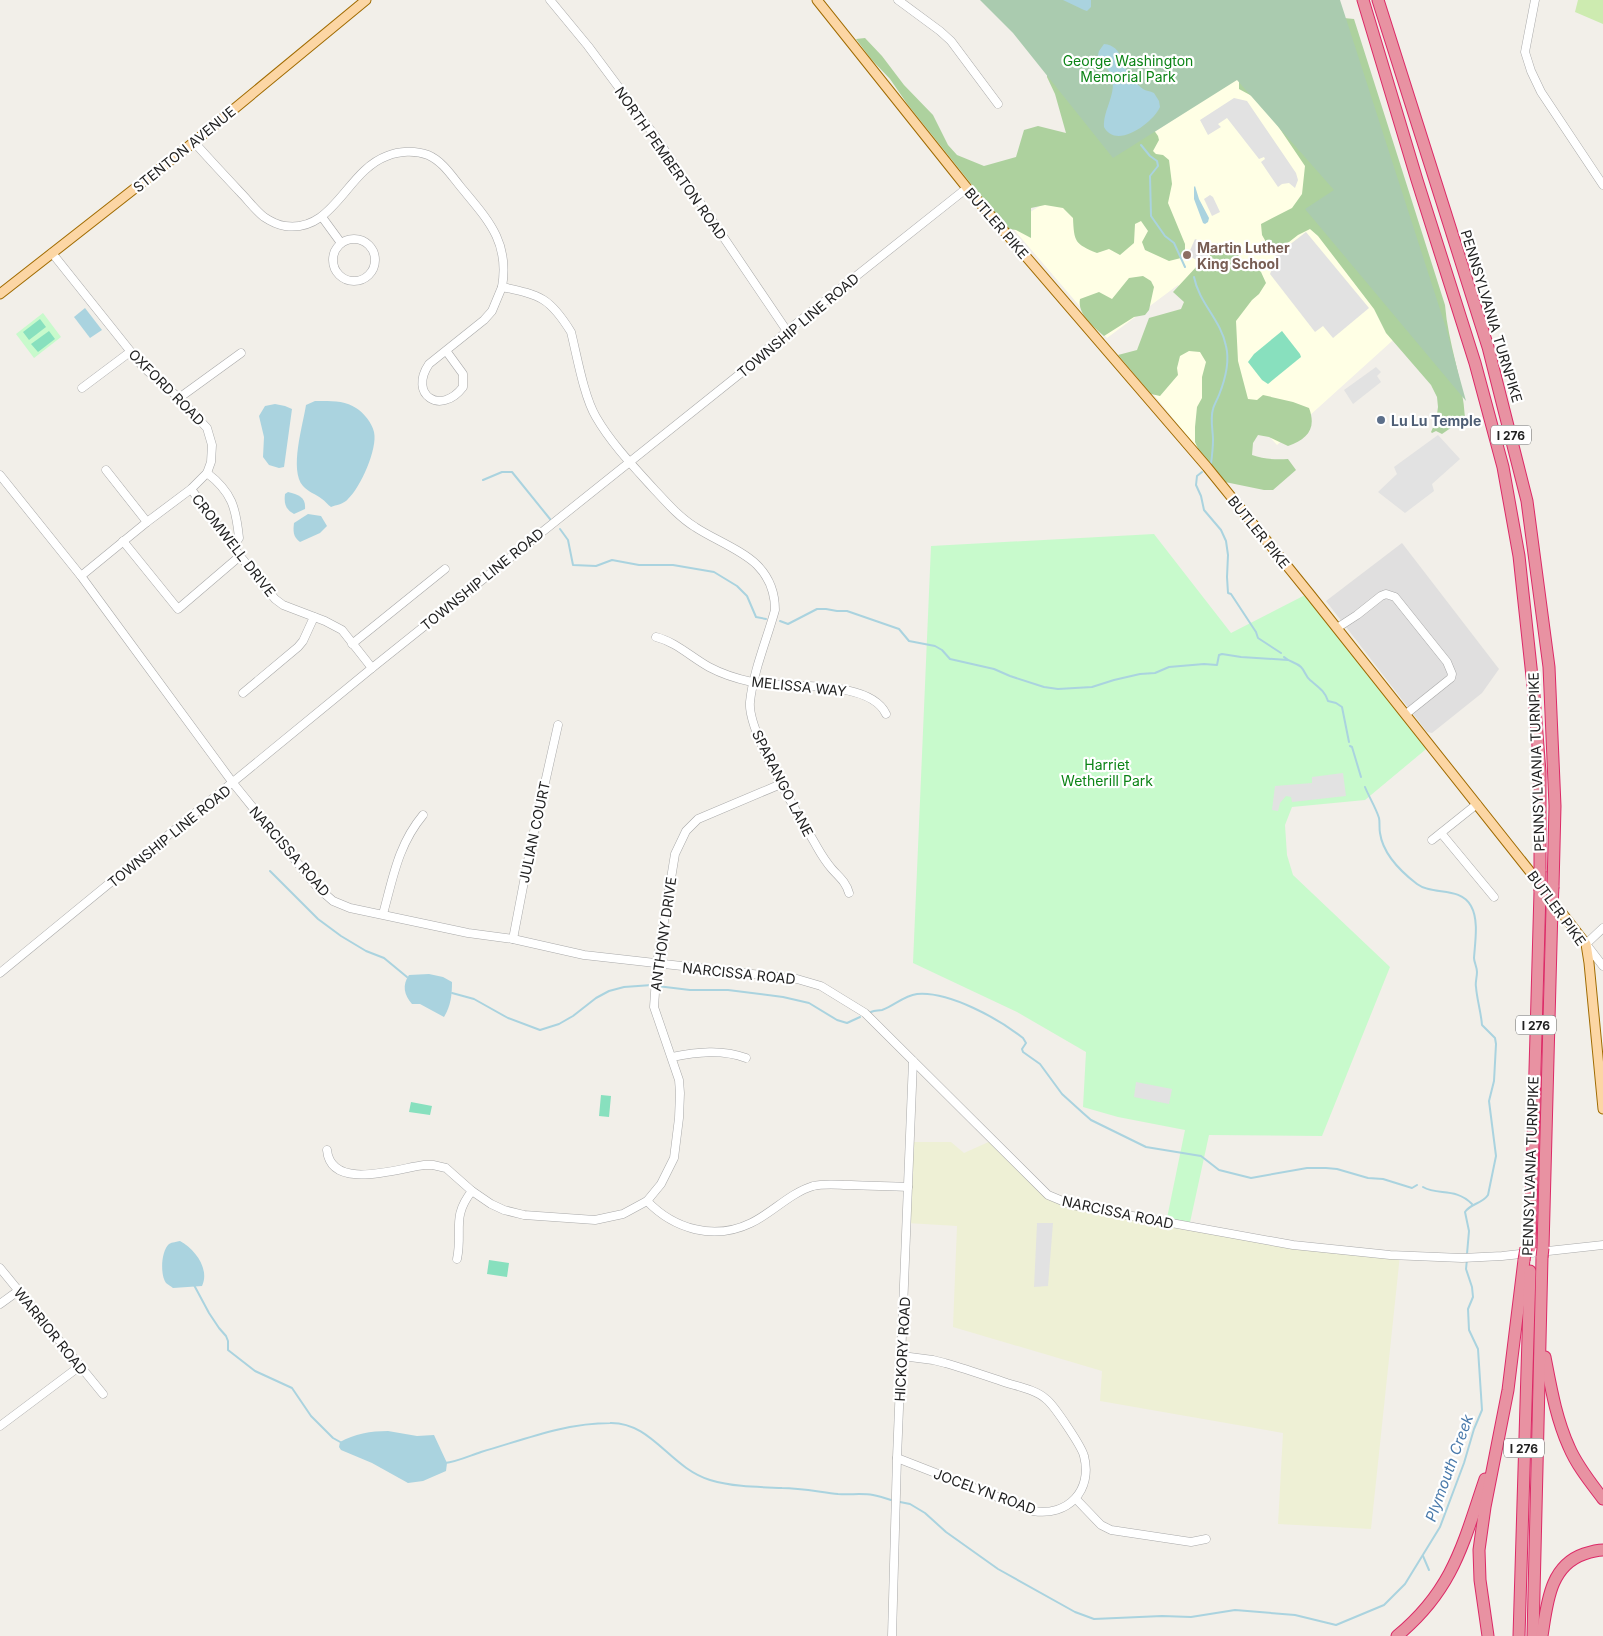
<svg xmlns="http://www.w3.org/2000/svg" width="1603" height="1636" font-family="Inter,sans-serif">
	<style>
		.residential { fill: #e0dfdf }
		.education { fill: #ffffe5 }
		.farmland { fill: #eef0d5 }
		.grass { fill: #cdebb0 }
		.forest { fill: #add19e }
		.cemetery { fill: #aacbaf }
		.park { fill: #c8facc }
		.pitch { fill: #88e0be }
		.parking { fill: #e2e2e2 }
		.water { fill: #aad3df }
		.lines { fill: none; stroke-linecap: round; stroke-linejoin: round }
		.stream { stroke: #aad3df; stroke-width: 2 }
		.minor-casing { stroke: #a9a9a9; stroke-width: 9 }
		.major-casing { stroke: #a06b00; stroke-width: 11 }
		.highway-casing { stroke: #dc2a67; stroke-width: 13 }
		.minor { stroke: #fff; stroke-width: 8 }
		.major { stroke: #fcd6a4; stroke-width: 9 }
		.highway { stroke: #e892a2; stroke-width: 11 }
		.highway-bridge-casing { stroke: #dc2a67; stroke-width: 13; stroke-linecap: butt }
		.highway-bridge { stroke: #e892a2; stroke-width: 11 }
		.education-dot { fill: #8d6e63; stroke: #fff; stroke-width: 2 }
		.service-dot { fill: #5c6f8a; stroke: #fff; stroke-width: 2 }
		.labels { text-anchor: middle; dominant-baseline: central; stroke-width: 4.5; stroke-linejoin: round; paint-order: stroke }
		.shield { fill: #fff; stroke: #646464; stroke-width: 1 }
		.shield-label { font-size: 12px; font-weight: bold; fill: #222 }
		.park-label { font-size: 14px; fill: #0c8416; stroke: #fff }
		.street-label { font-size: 14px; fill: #222; stroke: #fff }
		.education-label { font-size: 14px; font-weight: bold; fill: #785e54; stroke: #fff; text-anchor: start }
		.service-label { font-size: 14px; font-weight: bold; fill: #4e5e75; stroke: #fff; text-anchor: start }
		.water-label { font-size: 15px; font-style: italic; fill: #4a7aab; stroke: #fff }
	</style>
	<rect width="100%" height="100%" fill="#f2efe9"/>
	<path class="residential" d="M1402,543L1499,669L1482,693L1432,733L1427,732L1326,601Z"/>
	<path class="education" d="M1252,69L1402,332L1277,445L1250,415L1205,458L1126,360L1194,301L1178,285L1107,338L1010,225Z"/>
	<path class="farmland" d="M993,1140L1056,1199L1212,1232L1400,1255L1371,1529L1278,1524L1283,1433L1100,1401L1102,1371L953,1327L957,1226L907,1223L910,1142H951L964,1153Z"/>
	<path class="grass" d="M1578,0H1603V24L1575,12Z"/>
	<g class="forest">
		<path d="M1344,18L1354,19L1445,305C1448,343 1463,380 1465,418L1442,434L1436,431L1432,433L1431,432L1436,421L1438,407L1437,397L1431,385L1386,333L1374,309L1318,236L1310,229L1298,235L1289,242L1270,249L1262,235L1261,224L1292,208L1302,194L1305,166L1261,101L1239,89V81Z"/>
		<path d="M865,38L882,56L904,85L933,115L948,145L957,155L984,166L1016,157L1024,130L1038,126L1066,133L1055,94L1047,77L1048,47L1151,126L1158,136L1159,140L1153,151L1156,154L1163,155L1169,160L1172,184L1168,203L1185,244V257L1169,261L1145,250L1142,242L1148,231L1141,221L1135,224L1134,243L1120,255L1109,249L1097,253C1075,244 1074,242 1073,218L1063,208L1045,205L1031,208V238L1016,230L1009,229L992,210L908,105L890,79L871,59L856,39Z"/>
		<path d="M1218,243C1232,244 1237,251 1243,264L1249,262L1261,272L1266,283L1259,294L1252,300L1236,321L1238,361L1248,399L1257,400L1263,395L1293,402L1309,408C1317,429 1307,439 1288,446L1269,437L1258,435L1253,443L1252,455C1264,459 1276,460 1288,459L1296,470L1273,490H1264L1225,482L1199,451L1195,442V427L1197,407L1202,398V377L1206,362L1200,352L1189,351L1180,356L1177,368L1178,375L1160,396L1151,394L1118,355L1137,350L1149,318L1181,309L1184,302L1173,292L1198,265H1205L1214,248L1210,245Z"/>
		<path d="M1143,276L1151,281L1154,287L1149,310L1145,315L1134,317L1104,336C1094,327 1077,314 1080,299L1099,292L1112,299L1129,278Z"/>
	</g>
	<path class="cemetery" d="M980,0H1340L1446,328L1466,401L1305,209L1334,190L1237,80L1113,158L1013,33Z"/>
	<g class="park">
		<path d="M43,313L61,337L34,358L16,334Z"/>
		<path d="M1154,534L1231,633L1309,593L1431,745L1365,800L1292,807L1285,825L1287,855L1293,875L1390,967L1322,1136L1209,1135L1189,1227L1166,1223L1185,1130L1118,1117L1083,1107L1086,1052L1017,1012L913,963L931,546Z"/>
	</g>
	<g class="pitch">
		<path d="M40,319L46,327L29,340L23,332Z"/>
		<path d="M49,331L55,339L38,352L31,344Z"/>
		<path d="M1282,331L1300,354L1301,357L1268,384L1262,380L1248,362L1254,354Z"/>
		<path d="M601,1095L611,1096L609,1117L599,1116Z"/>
		<path d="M411,1102L432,1106L430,1115L409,1112Z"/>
		<path d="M489,1260L509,1263L507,1277L487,1274Z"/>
	</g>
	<g class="parking">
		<path d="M1234,98L1247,101L1296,173L1298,180L1295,188L1289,183L1282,184L1278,187L1261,162L1265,159L1264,157L1259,159L1227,118L1218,124L1221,127L1208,135L1200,120Z"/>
		<path d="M1210,195L1213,197L1220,212L1212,216L1204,199Z"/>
		<path d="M1306,232L1369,308L1333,338L1323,326L1315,332L1270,274L1274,263L1278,260L1275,256Z"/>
		<path d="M1195,239L1214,247L1203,264L1188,255Z"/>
		<path d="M1376,367L1381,372L1377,376L1381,382L1353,404L1344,390Z"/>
		<path d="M1438,435L1460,459L1432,484L1434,491L1405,513L1378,492L1397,474L1394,467Z"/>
		<path d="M1343,773L1346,796L1292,802L1291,797L1286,796L1280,803L1278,811L1272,810L1275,786L1312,783V777Z"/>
		<path d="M1136,1082L1172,1089L1169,1104L1134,1097Z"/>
		<path d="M1037,1223H1053L1048,1286L1034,1287Z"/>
	</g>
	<g class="water">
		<path d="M1063,0H1091V7L1087,11L1084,10Z"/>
		<path d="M1104,44C1124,46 1121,67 1131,77C1134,81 1139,86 1143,89C1146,91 1150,91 1154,93L1159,101L1160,107C1153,123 1116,150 1104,127C1103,109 1118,93 1111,75C1108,68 1101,63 1098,55L1099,51Z"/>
		<path d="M1195,186L1199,199L1209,218L1208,222L1205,224L1203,223L1194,199V187Z"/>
		<path d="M85,308L102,330L90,338L74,317Z"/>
		<path d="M315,401C328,401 345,400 356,408C364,413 372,423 374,432C378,449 360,488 348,499C344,504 336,505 331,507C328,505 325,501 322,499C316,494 308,492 303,486C289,470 303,425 306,405Z"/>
		<path d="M275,404L285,406L292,409L285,460L284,467L279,468L269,465L263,457L264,437L259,416L265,406Z"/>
		<path d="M288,492C299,495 306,497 305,509L294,514C285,509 284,503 285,494Z"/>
		<path d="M308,514L321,516L327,526L320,533L300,542C293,537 293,531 294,523Z"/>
		<path d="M429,974L443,977L452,982C452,994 451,1006 444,1017L420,1004H412C404,995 402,985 409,975Z"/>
		<path d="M180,1241C195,1249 210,1269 202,1286L173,1288C171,1286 168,1285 166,1283C160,1275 161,1251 169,1244C172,1242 177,1242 180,1241Z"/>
		<path d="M388,1431L417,1436L434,1435L447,1463L446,1471L423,1481L408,1483L372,1463L341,1450L339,1447L340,1442C354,1434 371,1431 388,1431Z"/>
	</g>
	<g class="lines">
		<g class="stream">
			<path d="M1141,145L1150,156L1157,161L1158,166L1150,176L1151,216L1165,236L1174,243L1185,267"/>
			<path d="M1194,277C1199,303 1221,320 1226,346C1230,362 1225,380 1219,395C1217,400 1214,405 1213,409C1210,419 1213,431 1213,440C1213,448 1212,456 1211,464"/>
			<path d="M1202,472L1197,476L1196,485L1201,496L1204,510L1221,530L1226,541L1228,555L1227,577L1228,593L1231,594L1256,632L1258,638L1281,653"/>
			<path d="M483,480L502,472H512L550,519"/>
			<path d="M560,529L568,540L573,565L596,566L612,560L639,565H673L714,572L737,586L747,596L756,617L766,619"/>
			<path d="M780,621L788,624L817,609H826L837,611H847L899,629L909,641L935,646L942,650L950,659L994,669L1010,676L1044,687L1058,689L1092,687L1114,680L1140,674L1155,673L1169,667L1204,664L1217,665L1219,655L1222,654L1241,657L1288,660"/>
			<path d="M1284,657C1289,662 1296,662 1301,667C1305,671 1306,677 1310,680C1318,687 1325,691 1328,701L1336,703L1342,707L1349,742"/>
			<path d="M1350,746L1352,747L1361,777"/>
			<path d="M1365,787C1369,797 1376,808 1379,818C1380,822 1379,828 1380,833C1383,854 1400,871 1417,884C1433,896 1460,886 1471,906C1479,920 1475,942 1474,958C1474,962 1477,967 1477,972C1477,977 1475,983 1476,987C1477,1000 1481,1012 1482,1025L1495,1038L1496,1044L1494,1081L1489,1101L1496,1156L1488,1195C1482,1204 1471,1203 1465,1212L1469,1231L1467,1254"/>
			<path d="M270,871L318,919L341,936L366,951L384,958L407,977"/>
			<path d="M657,986L690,990H728L783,997L809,1003L837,1020L847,1023L860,1017"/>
			<path d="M452,993L474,999L508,1018L540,1030L559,1024L573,1016L596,998L609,991L624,987L652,985"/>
			<path d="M871,1012C875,1010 878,1011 882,1010C894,1006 903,996 917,994C949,991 999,1019 1023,1038L1026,1043L1022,1049L1023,1052L1040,1064L1062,1094L1083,1113L1091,1120L1146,1147L1201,1156L1219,1170L1251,1178L1307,1168H1326L1337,1169L1368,1178L1383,1179L1412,1188L1417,1185"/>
			<path d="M1423,1187C1438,1196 1455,1187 1472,1204"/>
			<path d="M194,1285L209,1313L219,1328L226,1336L228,1341V1350L255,1371L292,1388L311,1416L333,1438L342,1443"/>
			<path d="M445,1463C456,1462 469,1456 481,1452C523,1440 565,1423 610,1423C652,1422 670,1468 710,1480C734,1487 757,1487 782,1488C800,1488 820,1492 838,1494C850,1495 862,1493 873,1495C879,1496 885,1498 891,1500"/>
			<path d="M900,1502L910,1504L925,1513L946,1532L998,1569L1075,1612L1094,1619L1162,1616L1191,1617L1235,1610L1295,1615L1336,1625L1384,1605L1405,1584L1440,1527L1464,1463L1474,1429L1482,1410L1478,1349L1469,1330L1468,1309L1473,1297L1472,1287L1466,1269L1467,1259"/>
			<path d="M1423,1556L1429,1570"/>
		</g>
		<g class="minor-casing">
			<g id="minor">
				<path d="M550,0L588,46L655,136L787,331"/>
				<path d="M898,0L940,31L951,41L998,104"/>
				<path d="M1535,0L1525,52L1531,71L1541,92L1603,185"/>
				<path d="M194,142C209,159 225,176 240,192C248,200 255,210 264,217C270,221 278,225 285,226C334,233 346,171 387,156C399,151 415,150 428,155C442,161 451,175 460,186C487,219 510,241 502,287C541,295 550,298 571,332C577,356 584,397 596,417C611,443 633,466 653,488C666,502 679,517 695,527C713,539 742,550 757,565C769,577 775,593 775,610C767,639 753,672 750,702C747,732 800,817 817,847C821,854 826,862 832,869C839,877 846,882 849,893"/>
				<path d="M322,217L341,243"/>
				<circle cx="354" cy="260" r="21"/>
				<path d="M52,253L143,367L179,398L207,428L212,445L211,462L207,473L191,489L147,522L81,576"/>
				<path d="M447,352L463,374V387C441,416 408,395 429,364L484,320L492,311L502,287"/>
				<path d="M82,388L130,352"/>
				<path d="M179,398L241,353"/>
				<path d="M106,470L147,522"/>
				<path d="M207,473C232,492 236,508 239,538L233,546"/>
				<path d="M0,475L81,576L233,783L317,887L333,901L350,908L468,933L513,939L584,955L797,979L821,986L865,1013L1048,1195L1072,1205L1293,1245L1390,1255L1462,1258L1502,1256L1603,1245"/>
				<path d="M191,489L240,556L275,599L283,605L325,621L342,630L372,668"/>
				<path d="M123,541L178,609L240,556"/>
				<path d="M1337,628L1357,615L1381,596L1386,594L1395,597L1447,662L1452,674L1451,678L1406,714"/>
				<path d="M656,637C676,642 691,657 709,667C722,674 738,679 752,682C785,689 869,678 886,714"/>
				<path d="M352,644L445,569"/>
				<path d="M243,693L298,647L303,641L314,617"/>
				<path d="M1441,833L1494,897"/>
				<path d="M1432,840L1477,804"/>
				<path d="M383,914C393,878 398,845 423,815"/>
				<path d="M1603,928L1586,944L1603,966"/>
				<path d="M513,939L531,845L558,725"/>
				<path d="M0,973L372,668L741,373L787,331L967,188"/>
				<path d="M672,1057C697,1052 722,1049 746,1058"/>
				<path d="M327,1150C331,1192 399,1168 424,1165H433L446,1168L472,1191L491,1204L504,1210L524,1215L595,1220L623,1214L647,1201L661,1184L674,1158L679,1118L680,1093L679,1080L654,1007L657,964L675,854L686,831L698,819L781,784"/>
				<path d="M647,1201C674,1229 714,1241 751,1223C772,1213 790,1193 813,1186C825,1183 839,1185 851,1185C870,1186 889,1186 908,1187"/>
				<path d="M457,1259C463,1231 451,1217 472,1191"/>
				<path d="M0,1268L103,1394"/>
				<path d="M0,1304L18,1291"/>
				<path d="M0,1426L80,1366"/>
				<path d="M897,1458L1033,1511C1068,1517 1093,1490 1084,1456C1082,1447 1054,1405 1046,1399C1036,1390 1020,1387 1007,1383C986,1376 966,1369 945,1363L933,1360L902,1356"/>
				<path d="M1076,1499L1101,1525L1111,1530L1191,1542L1206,1539"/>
				<path d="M892,1636L897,1458L913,1061"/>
			</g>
		</g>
		<g class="major-casing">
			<g id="major">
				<path d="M817,0L967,188L1207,467L1309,593L1528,869L1586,944L1589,963L1603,1109"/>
				<path d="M0,294L194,142L366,0"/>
			</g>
		</g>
		<g class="highway-casing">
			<g id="highway">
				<path d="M1363,0L1417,180L1475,363L1503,467L1519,556L1534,695L1540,772V871"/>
				<path d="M1378,0L1488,347L1527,501L1549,667L1555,806L1553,887"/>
				<path d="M1530,1248L1540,891"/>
				<path d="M1543,1248L1552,907"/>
				<path d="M1545,1357C1551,1388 1556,1418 1569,1447C1577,1466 1591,1483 1603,1499"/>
				<path d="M1397,1636C1453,1590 1463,1544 1485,1479"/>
				<path d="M1488,1636L1480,1580L1479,1550L1485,1507L1508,1390L1524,1260"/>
				<path d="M1519,1636L1530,1271"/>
				<path d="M1533,1636L1542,1257"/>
				<path d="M1542,1636C1547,1605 1549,1566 1584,1554C1590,1552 1596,1550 1603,1550"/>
			</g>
		</g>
		<use href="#minor" class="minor"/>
		<use href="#major" class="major"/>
		<use href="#highway" class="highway"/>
		<g class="highway-bridge-casing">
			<g id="highway-bridge">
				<path d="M1540,891V871"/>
				<path d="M1552,907L1553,887"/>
				<path d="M1542,1257L1543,1248"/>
				<path d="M1524,1260L1526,1248"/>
			</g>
		</g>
		<use href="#highway-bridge" class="highway-bridge"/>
	</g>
	<circle class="education-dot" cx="1187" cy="255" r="5"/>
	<circle class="service-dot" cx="1381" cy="420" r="5"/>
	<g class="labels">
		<g class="shield">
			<rect x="1491" y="425.5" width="40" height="19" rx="4"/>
			<rect x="1516" y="1015.5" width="40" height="19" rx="4"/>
			<rect x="1504" y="1438.5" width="40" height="19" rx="4"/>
		</g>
		<g class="shield-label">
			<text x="1511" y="435">I 276</text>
			<text x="1536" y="1025">I 276</text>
			<text x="1524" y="1448">I 276</text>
		</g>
		<g class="park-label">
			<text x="1128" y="60">George Washington<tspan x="1128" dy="16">Memorial Park</tspan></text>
			<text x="1107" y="764">Harriet<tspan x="1107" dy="16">Wetherill Park</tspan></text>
		</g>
		<g class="street-label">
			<text transform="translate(184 149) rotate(-39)">STENTON AVENUE</text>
			<text transform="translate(671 163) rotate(55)">NORTH PEMBERTON ROAD</text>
			<text transform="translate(997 223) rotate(49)">BUTLER PIKE</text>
			<text transform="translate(1492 316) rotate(73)">PENNSYLVANIA TURNPIKE</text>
			<text transform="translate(798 325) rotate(-40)">TOWNSHIP LINE ROAD</text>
			<text transform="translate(167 387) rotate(45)">OXFORD ROAD</text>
			<text transform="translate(1259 532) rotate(51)">BUTLER PIKE</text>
			<text transform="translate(234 545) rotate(52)">CROMWELL DRIVE</text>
			<text transform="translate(482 579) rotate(-39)">TOWNSHIP LINE ROAD</text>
			<text transform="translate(799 686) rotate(6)">MELISSA WAY</text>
			<text transform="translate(1536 762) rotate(-92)">PENNSYLVANIA TURNPIKE</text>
			<text transform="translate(783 783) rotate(63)">SPARANGO LANE</text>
			<text transform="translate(534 832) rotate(-78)">JULIAN COURT</text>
			<text transform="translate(169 836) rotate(-39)">TOWNSHIP LINE ROAD</text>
			<text transform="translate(290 851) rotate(49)">NARCISSA ROAD</text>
			<text transform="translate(1557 908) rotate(54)">BUTLER PIKE</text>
			<text transform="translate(663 934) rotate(-82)">ANTHONY DRIVE</text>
			<text transform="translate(739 973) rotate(6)">NARCISSA ROAD</text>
			<text transform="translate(1530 1166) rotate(-88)">PENNSYLVANIA TURNPIKE</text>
			<text transform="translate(1118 1212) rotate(12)">NARCISSA ROAD</text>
			<text transform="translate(51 1331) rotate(51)">WARRIOR ROAD</text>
			<text transform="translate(902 1349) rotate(-87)">HICKORY ROAD</text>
			<text transform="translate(985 1491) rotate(20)">JOCELYN ROAD</text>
		</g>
		<g class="education-label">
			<text x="1197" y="247">Martin Luther<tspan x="1197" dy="16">King School</tspan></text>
		</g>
		<g class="service-label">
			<text x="1391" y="420">Lu Lu Temple</text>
		</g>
		<g class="water-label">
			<text transform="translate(1449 1468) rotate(-70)">Plymouth Creek</text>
		</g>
	</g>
</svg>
